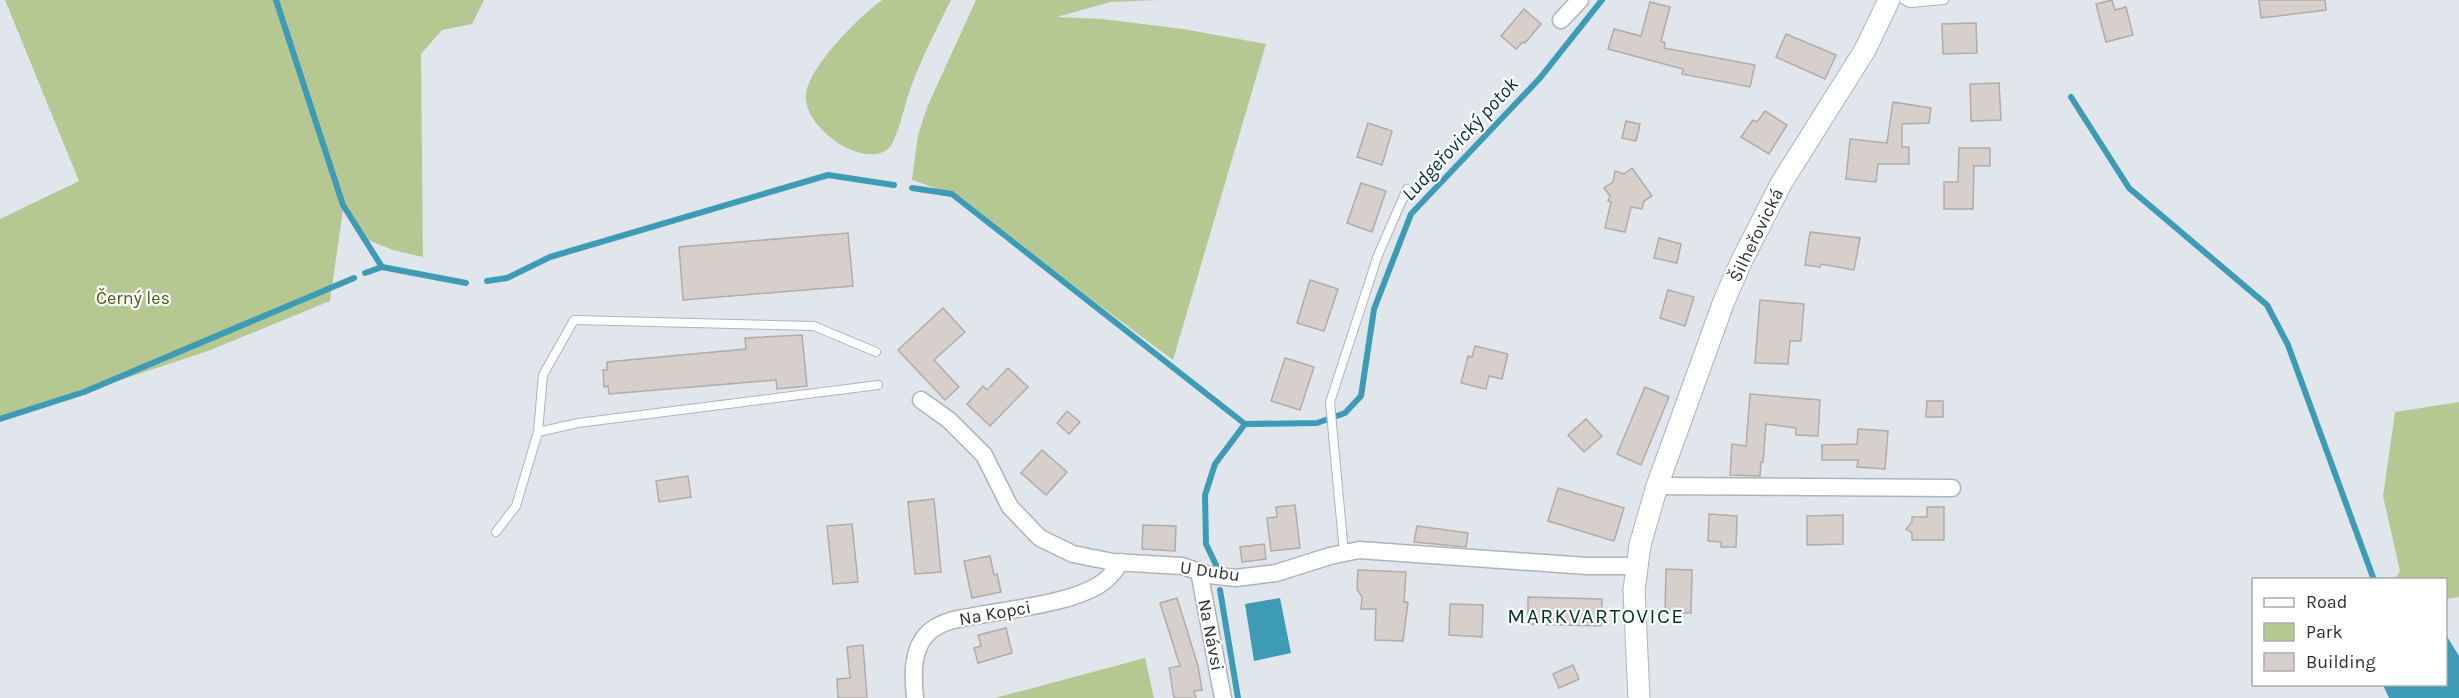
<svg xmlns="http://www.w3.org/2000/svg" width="2459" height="698" font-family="Karla,sans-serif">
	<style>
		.green { fill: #b6c892 }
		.water { fill: #3e9bb6 }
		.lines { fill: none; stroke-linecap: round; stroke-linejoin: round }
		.stream { stroke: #3e9bb6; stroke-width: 6 }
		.building { fill: #d7cfcc; stroke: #b2aba8; stroke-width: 1.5 }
		.service-casing { stroke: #adb4b9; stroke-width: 10 }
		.minor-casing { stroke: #adb4b9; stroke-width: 19 }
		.tertiary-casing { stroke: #adb4b9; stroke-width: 23 }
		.service { stroke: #fff; stroke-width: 8 }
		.minor { stroke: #fff; stroke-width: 16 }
		.tertiary { stroke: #fff; stroke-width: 21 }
		.labels { text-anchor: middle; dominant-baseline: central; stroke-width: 4.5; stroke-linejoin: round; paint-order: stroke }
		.street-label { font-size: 18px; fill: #2c2e30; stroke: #fff }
		.park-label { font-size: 18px; fill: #495c10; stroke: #fff }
		.water-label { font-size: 20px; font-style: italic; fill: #04303c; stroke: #fff }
		.quarter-label { font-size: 21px; letter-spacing: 1.5px; fill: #013423; stroke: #fff }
	</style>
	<rect width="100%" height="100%" fill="#e0e6ec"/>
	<g class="green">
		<path d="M5,0H484L472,24L442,30L421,54L423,257L393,250L368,240L343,210L330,301L208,351L0,420V219L79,181Z"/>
		<path d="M882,0H951C937,28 922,57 911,87C906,100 898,137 890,147C866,172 802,128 806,94C810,65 859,17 882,0Z"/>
		<path d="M976,0H1160L1110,2L1057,17L1102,19L1183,29L1266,44L1173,360L1095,302L961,197L912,180L918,135L928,105Z"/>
		<path d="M2459,402V597L2446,599V580L2395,579L2400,571L2383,496L2395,412Z"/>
		<path d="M1145,658L1154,698H995Z"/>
	</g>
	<g class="water">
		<path d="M1280,598L1291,653L1254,661L1245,604Z"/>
		<path d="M2446,635L2459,656V698H2389L2383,685L2446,684Z"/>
	</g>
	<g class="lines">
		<g class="stream">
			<path d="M276,0L343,205L382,267"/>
			<path d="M2071,97L2129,188L2267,305L2288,345L2374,580"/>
			<path d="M912,188L952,194L1245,424"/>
			<path d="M365,273L382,267L466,283"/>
			<path d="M487,281L507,278L550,257L828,175L894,185"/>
			<path d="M0,419L84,392L354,278"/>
			<path d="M1217,567L1206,544L1205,495L1215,464L1245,424L1317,423L1345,413L1361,396L1374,309L1411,214L1540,78L1602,0"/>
			<path d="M1220,590L1238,698"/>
		</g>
	</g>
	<g class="building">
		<path d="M2112,0L2115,10L2126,7L2133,35L2106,42L2096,4Z"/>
		<path d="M2259,0H2325L2326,10L2261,18Z"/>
		<path d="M1650,2L1670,7L1661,41L1665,43L1664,48L1755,65L1750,87L1682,74L1683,69L1608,49L1614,29L1641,36Z"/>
		<path d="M1524,9L1541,24L1525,43L1523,42L1516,49L1501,36Z"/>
		<path d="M1976,23L1977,53L1943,54L1942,24Z"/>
		<path d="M1786,34L1836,55L1825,79L1776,57Z"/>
		<path d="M1999,83L2001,120L1971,121L1970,84Z"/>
		<path d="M1893,102L1931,108L1929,123L1902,124V147H1909V164H1878L1876,182L1846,179L1850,139L1887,143Z"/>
		<path d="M1765,111L1787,125L1769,154L1741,137L1753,120L1757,122Z"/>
		<path d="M1626,121L1640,124L1636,141L1622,138Z"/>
		<path d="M1368,123L1392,131L1382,165L1357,157Z"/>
		<path d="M1959,148H1990V166H1974L1973,209H1944V182H1958Z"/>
		<path d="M1632,168L1652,196L1644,201L1642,209L1631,207L1625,232L1605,228L1611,202L1608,201L1610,196L1604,188L1613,182L1615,171L1624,174Z"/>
		<path d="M1361,183L1386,191L1372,232L1347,223Z"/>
		<path d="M1810,232L1860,238L1854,270L1821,264L1820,267L1805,265Z"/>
		<path d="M848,233L853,286L683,300L679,247Z"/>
		<path d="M1659,238L1681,244L1677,263L1654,258Z"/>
		<path d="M1310,280L1338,289L1324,331L1297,323Z"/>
		<path d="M1668,290L1694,297L1685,326L1660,318Z"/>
		<path d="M1760,300L1804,304L1801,341H1790L1788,364L1755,363Z"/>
		<path d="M943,308L965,332L934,360L959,387L945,400L898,350Z"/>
		<path d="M802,335L807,386L777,389L776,380L609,394L608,386L604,387L603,370H607V362L746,349L745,338Z"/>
		<path d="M1475,346L1508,354L1502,379L1489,376L1486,389L1461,383L1468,356L1472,357Z"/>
		<path d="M1285,358L1314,367L1300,410L1271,401Z"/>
		<path d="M1008,368L1028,387L990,426L967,404L983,386L987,390Z"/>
		<path d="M1645,387L1669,397L1641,465L1617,454Z"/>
		<path d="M1750,394L1820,400L1818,436L1796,435V428L1766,424L1763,462H1761L1760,476L1730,475L1732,444L1746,446Z"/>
		<path d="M1927,401H1943V417H1926Z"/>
		<path d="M1067,411L1080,422L1069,434L1057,423Z"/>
		<path d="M1586,419L1602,436L1584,452L1568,435Z"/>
		<path d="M1858,429L1888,431L1885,469L1857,467L1858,460H1822V445L1857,444Z"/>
		<path d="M1042,450L1067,472L1046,495L1021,473Z"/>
		<path d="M688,476L691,497L659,502L656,481Z"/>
		<path d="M1558,488L1624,508L1614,541L1548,521Z"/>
		<path d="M934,499L941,572L915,574L908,502Z"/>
		<path d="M1295,505L1300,548L1271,551L1267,518L1277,517L1276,507Z"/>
		<path d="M1927,507H1944V540H1912V533L1906,529L1912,522V517H1927Z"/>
		<path d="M1709,514L1737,516L1736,547H1721V542L1708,541Z"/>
		<path d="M1843,515V544L1807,545V516Z"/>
		<path d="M852,524L858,582L833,584L827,526Z"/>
		<path d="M1143,525L1176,526L1175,551L1142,549Z"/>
		<path d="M1417,526L1468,533L1466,547L1414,542Z"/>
		<path d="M1264,544L1266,559L1242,562L1240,547Z"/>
		<path d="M990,556L994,575L997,574L1001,592L972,598L964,561Z"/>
		<path d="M1666,569L1692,570L1691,613H1665Z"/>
		<path d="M1358,570L1406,572L1404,602H1408L1403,641L1375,640L1376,609H1361L1362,597L1357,589Z"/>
		<path d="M1528,597L1602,599L1601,626L1528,624Z"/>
		<path d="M1177,598L1198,666L1202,690L1194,691L1196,698H1174L1169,668L1180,666L1160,603Z"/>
		<path d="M1450,604L1483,605L1482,637L1449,635Z"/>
		<path d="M1006,628L1012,653L978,663L974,648L981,646L978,635Z"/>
		<path d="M863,645L867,698H838L837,679L850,678L847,647Z"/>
		<path d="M1573,665L1579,679L1559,688L1553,674Z"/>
	</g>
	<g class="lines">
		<g class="service-casing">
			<g id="service">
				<path d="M1904,0L1910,3L1944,0"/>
				<path d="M538,432L543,375L574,320L814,326L876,352"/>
				<path d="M496,532L516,506L538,432L578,423L878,385"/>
				<path d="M1344,553L1330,402L1378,255L1407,189"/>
			</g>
		</g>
		<g class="minor-casing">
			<g id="minor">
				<path d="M1561,20L1580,0"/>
				<path d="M921,400L949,420L984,455L1010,507L1040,538L1073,554L1113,562L1182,566L1209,575L1236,578L1276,573L1330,556L1359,550L1587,566H1637"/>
				<path d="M1657,486L1952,488"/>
				<path d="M1199,571L1223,698"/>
				<path d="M915,698C913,676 911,650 928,633C941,620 963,618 980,615C1012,609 1082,602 1107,579C1112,574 1117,568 1121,562"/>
			</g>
		</g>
		<g class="tertiary-casing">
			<path id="tertiary" d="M1639,698L1634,590L1640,545L1657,486L1724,301L1742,260L1782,182L1865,50L1889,0"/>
		</g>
		<use href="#service" class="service"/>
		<use href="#minor" class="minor"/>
		<use href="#tertiary" class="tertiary"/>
	</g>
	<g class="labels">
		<g class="street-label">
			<text transform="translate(1756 235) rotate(-64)">Šilheřovická</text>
			<text transform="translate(1210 571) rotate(8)">U Dubu</text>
			<text transform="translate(995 613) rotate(-10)">Na Kopci</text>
			<text transform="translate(1211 635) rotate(79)">Na Návsi</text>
		</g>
		<g class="park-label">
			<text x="133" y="298">Černý les</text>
		</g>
		<g class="water-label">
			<text transform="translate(1460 139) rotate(-47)">Ludgeřovický potok</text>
		</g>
		<g class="quarter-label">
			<text x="1596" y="616">MARKVARTOVICE</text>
		</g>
	</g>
	<rect x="2252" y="578" width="195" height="108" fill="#ffffff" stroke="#ababac" stroke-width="1.5"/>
	<rect x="2264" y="598" width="30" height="9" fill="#ffffff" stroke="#ababac" stroke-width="1.5"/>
	<text x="2306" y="608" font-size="18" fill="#2c2e30">Road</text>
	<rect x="2264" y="623" width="30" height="18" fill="#b6c892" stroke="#ababac" stroke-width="1.5"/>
	<text x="2306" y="638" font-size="18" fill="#2c2e30">Park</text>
	<rect x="2264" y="653" width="30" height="18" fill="#d7cfcc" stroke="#ababac" stroke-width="1.5"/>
	<text x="2306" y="668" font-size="18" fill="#2c2e30">Building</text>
</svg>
